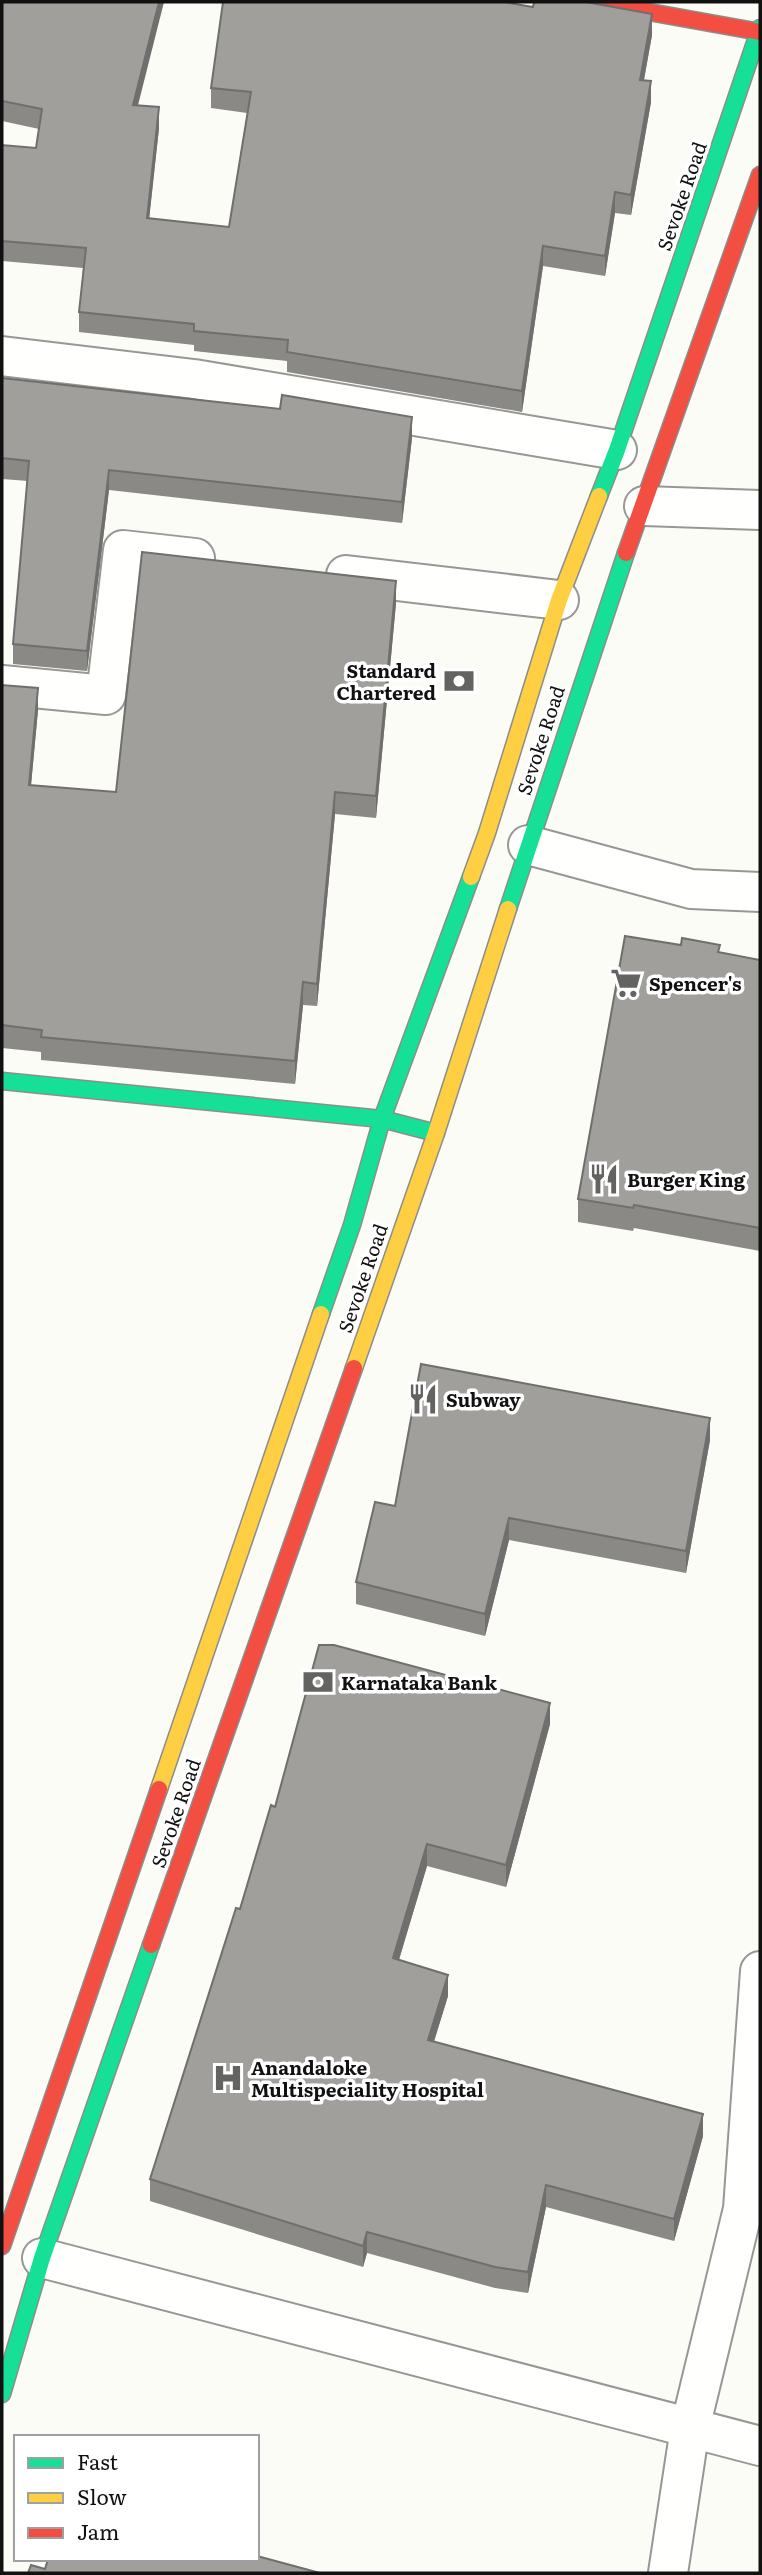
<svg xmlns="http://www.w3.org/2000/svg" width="762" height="2575" font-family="Literata,serif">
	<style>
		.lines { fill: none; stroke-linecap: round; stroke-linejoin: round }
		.street-casing { stroke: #979795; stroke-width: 42 }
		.fast-casing { stroke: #8d8d8b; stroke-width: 19 }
		.slow-casing { stroke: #8d8d8b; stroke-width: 19 }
		.jam-casing { stroke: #8d8d8b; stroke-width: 19 }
		.street { stroke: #fffffe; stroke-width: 38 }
		.fast { stroke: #16e098; stroke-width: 16 }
		.slow { stroke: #ffcf43; stroke-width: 16 }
		.jam { stroke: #f24e42; stroke-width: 16 }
		.wall { fill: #8a8986 }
		.shaded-wall { fill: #706f6d }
		.building { fill: #a09f9c; stroke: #706f6d; stroke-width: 2 }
		.labels { text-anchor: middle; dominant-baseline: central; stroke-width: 7; stroke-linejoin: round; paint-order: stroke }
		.street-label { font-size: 19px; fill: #111; stroke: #fff }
		.poi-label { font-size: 19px; font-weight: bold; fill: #111; stroke: #fff; text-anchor: start }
	</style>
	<rect width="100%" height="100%" fill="#fcfcf7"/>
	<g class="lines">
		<g class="street-casing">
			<g id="street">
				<path d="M2,356L194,379L617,450"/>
				<path d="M644,506L760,510"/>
				<path d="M346,575L559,600"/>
				<path d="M2,685L106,695L123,550L195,558"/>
				<path d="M528,845L691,889L760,892"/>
				<path d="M42,2258L760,2446"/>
				<path d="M668,2573L690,2428L743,2209L760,1971"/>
			</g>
		</g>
		<g class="fast-casing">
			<g id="fast">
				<path d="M599,496L617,450L760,28"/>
				<path d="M508,909L626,553"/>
				<path d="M2,1081L382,1119L436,1133"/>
				<path d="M321,1314L352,1225L382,1119L471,877"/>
				<path d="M2,2394L42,2258L151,1945"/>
			</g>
		</g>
		<g class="slow-casing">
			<g id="slow">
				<path d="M471,877L487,833L559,600L599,496"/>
				<path d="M354,1368L436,1133L508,909"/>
				<path d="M159,1789L321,1314"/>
			</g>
		</g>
		<g class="jam-casing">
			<g id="jam">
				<path d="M593,2L760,32"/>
				<path d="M626,553L760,175"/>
				<path d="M151,1945L354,1368"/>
				<path d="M2,2246L159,1789"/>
			</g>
		</g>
		<use href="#street" class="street"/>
		<use href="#fast" class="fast"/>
		<use href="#slow" class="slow"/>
		<use href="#jam" class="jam"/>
	</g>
	<g class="wall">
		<path d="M2,2L138,105L159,128L149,218L229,227L247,113L211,108V88L652,35L644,80L651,102L631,215L615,213L605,276L543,266L522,412L287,372V361L194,351V345L79,332V312L83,268L2,261V145L36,148L39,129L2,121Z"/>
		<path d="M2,378L412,438L402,523L109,490L87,671L13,664V644L28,481L2,479Z"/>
		<path d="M396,603L376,818L335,814L317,1006L303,1005L295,1084L41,1060V1052L2,1048V685L38,710L31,785L116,792Z"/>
		<path d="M720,953L760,960V1251L634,1228L633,1231L578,1222V1199Z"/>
		<path d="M710,1440L686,1573L509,1540L485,1636L356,1604V1582L395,1506Z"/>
		<path d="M550,1724L506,1887L427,1866L399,1960L448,1996L434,2041L703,2136L674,2241L546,2207L528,2293L495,2288L367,2253L363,2267L150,2201V2179L240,1909L275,1807Z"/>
	</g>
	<g class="shaded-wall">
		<path d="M159,2H164L133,125V105Z"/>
		<path d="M652,14V35L640,101V80Z"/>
		<path d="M651,81V102L631,215V195Z"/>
		<path d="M159,107V128L147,239V218Z"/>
		<path d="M615,192V213L605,276V256Z"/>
		<path d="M543,246V266L522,412V391Z"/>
		<path d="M412,417V438L402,523V502Z"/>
		<path d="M109,470V490L87,671V651Z"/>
		<path d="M396,581V603L376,818V796Z"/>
		<path d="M38,688V710L29,807V785Z"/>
		<path d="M335,792V814L317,1006V984Z"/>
		<path d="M303,982V1005L295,1084V1061Z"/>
		<path d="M710,1418V1440L686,1573V1551Z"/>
		<path d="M509,1518V1540L485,1636V1614Z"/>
		<path d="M550,1703V1724L506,1887V1865Z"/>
		<path d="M427,1844V1866L393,1979V1958Z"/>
		<path d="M448,1975V1996L428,2061V2040Z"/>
		<path d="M703,2114V2136L674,2241V2219Z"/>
		<path d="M546,2185V2207L528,2293V2272Z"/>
		<path d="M367,2232V2253L363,2267V2246Z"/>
	</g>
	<g class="building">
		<path d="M2,2H159L133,105L159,107L147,218L229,227L251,92L211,88L223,2H504L533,7L534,2H586L652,14L640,80L651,81L631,195L615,192L605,256L543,246L522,391L287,352L288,340L194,331V324L79,312L86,248L2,241V145L36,148L42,109L2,101Z"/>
		<path d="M2,378L280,409L282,395L412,417L402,502L109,470L87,651L13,644L29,461L2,458Z"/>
		<path d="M142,552L396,581L376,796L335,792L317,984L303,982L295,1061L41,1037L42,1030L2,1025V685L38,688L29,785L116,792Z"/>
		<path d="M625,936L681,945L682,938L720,945L718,952L760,960V1228L634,1205L633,1208L578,1199Z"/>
		<path d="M421,1364L710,1418L686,1551L509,1518L485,1614L356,1582L375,1502L395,1506Z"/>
		<path d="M319,1645H334L550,1703L506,1865L427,1844L393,1958L448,1975L428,2040L703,2114L674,2219L546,2185L528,2272L495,2267L367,2232L363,2246L150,2179L236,1908L240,1909L271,1805L275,1807Z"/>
		<path d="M257,2556L320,2573H28L31,2565L45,2569L48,2559H257Z"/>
	</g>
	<defs>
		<g id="bank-bare" transform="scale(2.415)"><path d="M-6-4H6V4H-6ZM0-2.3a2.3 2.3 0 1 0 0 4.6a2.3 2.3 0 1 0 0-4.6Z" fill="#636362" stroke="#fff" stroke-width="2.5" paint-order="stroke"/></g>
		<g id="supermarket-bare" transform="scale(2.415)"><path d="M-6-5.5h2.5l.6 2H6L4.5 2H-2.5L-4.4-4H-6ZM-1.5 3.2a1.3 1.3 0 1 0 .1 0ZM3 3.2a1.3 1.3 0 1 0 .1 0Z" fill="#636362" stroke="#fff" stroke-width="2.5" paint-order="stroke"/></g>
		<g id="restaurant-bare" transform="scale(2.415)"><path d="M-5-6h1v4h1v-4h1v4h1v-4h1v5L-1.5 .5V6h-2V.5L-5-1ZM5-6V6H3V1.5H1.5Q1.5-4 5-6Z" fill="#636362" stroke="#fff" stroke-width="2.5" paint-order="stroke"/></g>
		<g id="hospital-bare" transform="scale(2.415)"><path d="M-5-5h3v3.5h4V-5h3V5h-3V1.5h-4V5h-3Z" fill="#636362" stroke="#fff" stroke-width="2.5" paint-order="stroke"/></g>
	</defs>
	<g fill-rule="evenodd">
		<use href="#bank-bare" x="459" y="681"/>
		<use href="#supermarket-bare" x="626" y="983"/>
		<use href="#restaurant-bare" x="604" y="1179"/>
		<use href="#restaurant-bare" x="423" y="1399"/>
		<use href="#bank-bare" x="318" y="1682"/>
		<use href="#hospital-bare" x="228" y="2078"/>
	</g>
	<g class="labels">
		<g class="street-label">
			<text transform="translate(681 196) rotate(-71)">Sevoke Road</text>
			<text transform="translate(540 740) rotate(-72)">Sevoke Road</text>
			<text transform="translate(362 1278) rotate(-71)">Sevoke Road</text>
			<text transform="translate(175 1813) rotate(-71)">Sevoke Road</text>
		</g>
		<g class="poi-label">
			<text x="436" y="670" text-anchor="end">Standard<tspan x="436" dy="22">Chartered</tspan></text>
			<text x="649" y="983">Spencer's</text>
			<text x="627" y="1179">Burger King</text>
			<text x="446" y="1399">Subway</text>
			<text x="341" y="1682">Karnataka Bank</text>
			<text x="251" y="2067">Anandaloke<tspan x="251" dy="22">Multispeciality Hospital</tspan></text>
		</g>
	</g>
	<rect width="762" height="2575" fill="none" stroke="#111111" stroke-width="7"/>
	<rect x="14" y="2435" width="245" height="126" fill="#ffffff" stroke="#a0a0a0" stroke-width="2"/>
	<rect x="28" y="2458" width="35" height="10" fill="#16e098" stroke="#a0a0a0" stroke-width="2"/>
	<text x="77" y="2470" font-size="21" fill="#111111">Fast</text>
	<rect x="28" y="2493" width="35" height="10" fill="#ffcf43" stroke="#a0a0a0" stroke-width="2"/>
	<text x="77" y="2505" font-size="21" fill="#111111">Slow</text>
	<rect x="28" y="2528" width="35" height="10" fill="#f24e42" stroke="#a0a0a0" stroke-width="2"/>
	<text x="77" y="2540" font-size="21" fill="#111111">Jam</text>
</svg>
